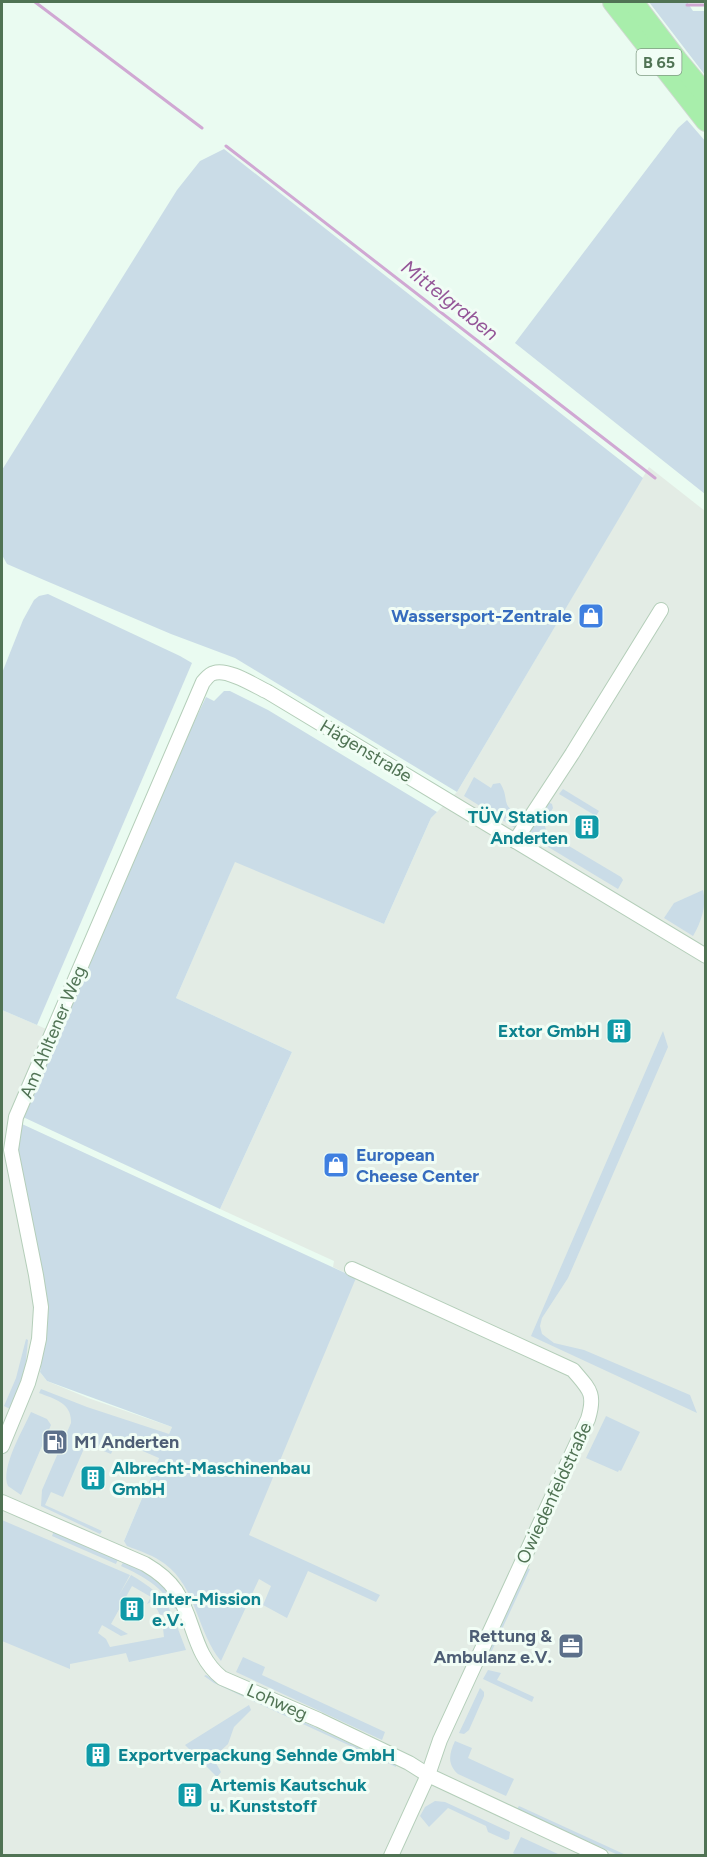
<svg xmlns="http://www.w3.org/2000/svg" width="707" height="1857" font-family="Figtree,sans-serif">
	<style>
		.industrial { fill: #e3ece5 }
		.green { fill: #cadce7 }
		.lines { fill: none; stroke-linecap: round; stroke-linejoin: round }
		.stream { stroke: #d0a8d3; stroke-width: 3 }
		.minor-casing { stroke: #b4ceb9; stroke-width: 16 }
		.highway-casing { stroke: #ced8cf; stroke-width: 22 }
		.minor { stroke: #fff; stroke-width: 14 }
		.highway { stroke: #a8eeab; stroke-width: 20 }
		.labels { text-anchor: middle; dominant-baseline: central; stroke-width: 6; stroke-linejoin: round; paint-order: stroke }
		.shield { fill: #f1fdf5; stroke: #809c84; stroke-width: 1.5 }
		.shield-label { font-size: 16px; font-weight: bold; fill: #507354 }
		.shop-label { font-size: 18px; font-weight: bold; fill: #366cbe; stroke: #f1fdf5; text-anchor: end }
		.street-label { font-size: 18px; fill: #507354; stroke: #f1fdf5 }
		.culture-label { font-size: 18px; font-weight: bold; fill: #0d838f; stroke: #f1fdf5; text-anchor: start }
		.service-label { font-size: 18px; font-weight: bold; fill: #4e5e75; stroke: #f1fdf5; text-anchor: start }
		.water-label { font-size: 20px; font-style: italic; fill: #945698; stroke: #f1fdf5 }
	</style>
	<rect width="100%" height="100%" fill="#eafbf1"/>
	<path class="industrial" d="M649,467L705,511V1855H2V1010L58,1034L22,1124L47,1305L45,1339L40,1372L47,1381L88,1398L172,1427L124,1541L356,1278L333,1267L334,1261L220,1209L292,1052L176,998L235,861L384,924L431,818L457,792Z"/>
	<g class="green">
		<path d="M649,2H687L693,11H705V75Z"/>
		<path d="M687,120L706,142V334L704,343L705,494L515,343L678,128Z"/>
		<path d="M224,149L643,478L457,792L235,658L171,634L44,580L7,564L2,555V470L177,190L200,161Z"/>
		<path d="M48,594L180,656L192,663L37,1025L2,1010V673L23,620L34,600L39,596Z"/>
		<path d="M224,691H230L268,710L437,812L431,818L384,924L235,862L176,998L292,1052L220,1209L23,1117L173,766L206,697L214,701Z"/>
		<path d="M474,777L491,788L493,784L500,783C511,800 498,805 523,817L515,828L464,796Z"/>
		<path d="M563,789L599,811L596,816L559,794Z"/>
		<path d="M546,801L552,804L553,808L544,823L547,833L621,877L623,880L618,889L525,833Z"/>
		<path d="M703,890C707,906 701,922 693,936L664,918L674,903Z"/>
		<path d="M663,1031L668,1047L568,1278L542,1318L540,1326L542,1334L554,1343L584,1350L690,1395L697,1413L531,1336Z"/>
		<path d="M22,1124L356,1278L249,1535L380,1595L376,1602L308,1571L287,1618L263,1605L271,1586L259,1579L221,1661C197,1632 197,1588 165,1564C155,1556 140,1551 127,1546L124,1541L159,1458L117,1440L111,1454L86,1444L63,1497L51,1492L45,1505L102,1531L100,1534L41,1506L42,1490L71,1423C72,1403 55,1399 39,1393L41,1389L87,1407L169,1434L172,1427L47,1381L40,1372L45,1339L47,1305L44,1284L18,1159L19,1141Z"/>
		<path d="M26,1339L28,1340L25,1370L10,1409L4,1406L16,1378Z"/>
		<path d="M31,1412L47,1419L51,1425L21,1495L8,1486C0,1468 23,1430 31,1412Z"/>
		<path d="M606,1416L640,1432L621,1471L619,1470L618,1472L586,1458Z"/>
		<path d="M2,1520L130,1575L119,1595L131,1575C148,1585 163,1595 172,1614L160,1615L153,1601L147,1604L151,1597L132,1586L111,1624L128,1634L121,1636L102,1625L98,1633L106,1639L110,1647L164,1637L163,1628L175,1621L186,1650L129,1662L126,1653L70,1664V1669L2,1641Z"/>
		<path d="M54,1531L118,1559L116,1564L52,1536Z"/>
		<path d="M124,1561C150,1574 164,1581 178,1608L175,1609C161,1586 145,1577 121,1566Z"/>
		<path d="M527,1568L530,1569L489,1657L487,1655Z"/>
		<path d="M243,1657L265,1667L262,1675L385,1732L382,1740L236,1672Z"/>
		<path d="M488,1670L501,1673L497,1680L534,1697L532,1702L483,1679Z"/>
		<path d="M206,1675L220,1683L396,1765V1767L214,1683L204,1676Z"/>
		<path d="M480,1688L484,1692V1696L469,1730L464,1734L459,1733Z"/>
		<path d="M249,1705L251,1710L234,1727L228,1744L213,1758L221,1772L217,1777L185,1745Z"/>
		<path d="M455,1741L472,1748L468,1758L514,1779L506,1796L458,1774C447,1764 449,1754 455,1741Z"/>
		<path d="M435,1801L445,1802L510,1832L509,1839L506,1840L488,1832L486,1826L448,1808L429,1827L420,1816L425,1807Z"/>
		<path d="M519,1806L626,1855H618L517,1809Z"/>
		<path d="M521,1837L558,1854L561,1855H516L513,1853Z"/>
	</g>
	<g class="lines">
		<g class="stream">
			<path d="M35,2L202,128"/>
			<path d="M687,5H706"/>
			<path d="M226,146L655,478"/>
		</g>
		<g class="minor-casing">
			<g id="minor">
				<path d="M515,841L572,754L661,610"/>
				<path d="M352,1269L573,1370C589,1389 596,1393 588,1419L440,1740L428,1775L391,1856"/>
				<path d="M2,1446L28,1383L34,1362L39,1339L41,1307L36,1275L11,1150L16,1117L203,682C206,679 209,674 214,673C228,668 255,686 268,692L706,956"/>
				<path d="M2,1502L145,1564C157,1571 168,1579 176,1591C195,1621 193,1655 222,1678L319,1720L409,1763L428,1775L601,1856"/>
			</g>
		</g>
		<g class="highway-casing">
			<g id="highway">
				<path d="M613,2L706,121"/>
				<path d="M633,2L677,60L706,95"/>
			</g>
		</g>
		<use href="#minor" class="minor"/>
		<use href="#highway" class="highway"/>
	</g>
	<defs>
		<g id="shop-square" transform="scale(1.35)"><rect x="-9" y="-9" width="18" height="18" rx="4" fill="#3f7fe0" stroke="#f1fdf5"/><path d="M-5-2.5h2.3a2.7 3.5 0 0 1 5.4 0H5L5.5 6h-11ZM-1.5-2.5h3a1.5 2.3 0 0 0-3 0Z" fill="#fff"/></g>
		<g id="building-square" transform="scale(1.35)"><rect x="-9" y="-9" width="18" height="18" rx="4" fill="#0f9aa8" stroke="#f1fdf5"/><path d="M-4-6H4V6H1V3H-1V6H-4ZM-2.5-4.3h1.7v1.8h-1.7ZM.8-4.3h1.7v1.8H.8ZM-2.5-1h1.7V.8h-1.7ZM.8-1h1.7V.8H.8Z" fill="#fff"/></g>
		<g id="fuel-square" transform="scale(1.35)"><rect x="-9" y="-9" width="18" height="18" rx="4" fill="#5c6f8a" stroke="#f1fdf5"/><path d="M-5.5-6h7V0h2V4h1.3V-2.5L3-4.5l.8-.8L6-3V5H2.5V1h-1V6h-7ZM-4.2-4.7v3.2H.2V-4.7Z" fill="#fff"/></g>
		<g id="office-square" transform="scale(1.35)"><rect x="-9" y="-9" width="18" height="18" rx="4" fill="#5c6f8a" stroke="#f1fdf5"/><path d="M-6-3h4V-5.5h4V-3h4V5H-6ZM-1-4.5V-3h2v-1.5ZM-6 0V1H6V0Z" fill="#fff"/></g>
	</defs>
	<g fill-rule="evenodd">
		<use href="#shop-square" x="591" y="616"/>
		<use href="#building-square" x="587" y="827"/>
		<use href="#building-square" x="619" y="1031"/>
		<use href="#shop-square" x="336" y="1165"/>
		<use href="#fuel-square" x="55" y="1442"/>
		<use href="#building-square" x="93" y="1478"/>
		<use href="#building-square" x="132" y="1609"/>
		<use href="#office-square" x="571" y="1646"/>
		<use href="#building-square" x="98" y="1755"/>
		<use href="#building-square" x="190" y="1795"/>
	</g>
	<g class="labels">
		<rect class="shield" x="636.5" y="49" width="45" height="26" rx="4.5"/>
		<g class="shield-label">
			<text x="659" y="62">B 65</text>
		</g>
		<g class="shop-label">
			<text x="572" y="616">Wassersport-Zentrale</text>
			<text x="356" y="1155" text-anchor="start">European<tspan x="356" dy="21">Cheese Center</tspan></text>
		</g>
		<g class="street-label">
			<text transform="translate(366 751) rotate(31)">Hägenstraße</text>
			<text transform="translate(53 1032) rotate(-67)">Am Ahltener Weg</text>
			<text transform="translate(554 1493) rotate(-65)">Owiedenfeldstraße</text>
			<text transform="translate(277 1702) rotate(24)">Lohweg</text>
		</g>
		<g class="culture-label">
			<text x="568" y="817" text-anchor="end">TÜV Station<tspan x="568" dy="21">Anderten</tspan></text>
			<text x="600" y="1031" text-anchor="end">Extor GmbH</text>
			<text x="112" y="1468">Albrecht-Maschinenbau<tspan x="112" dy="21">GmbH</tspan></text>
			<text x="152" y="1599">Inter-Mission<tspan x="152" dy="21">e.V.</tspan></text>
			<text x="118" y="1755">Exportverpackung Sehnde GmbH</text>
			<text x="210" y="1785">Artemis Kautschuk<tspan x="210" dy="21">u. Kunststoff</tspan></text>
		</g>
		<g class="service-label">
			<text x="74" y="1442">M1 Anderten</text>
			<text x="552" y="1636" text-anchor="end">Rettung &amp;<tspan x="552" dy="21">Ambulanz e.V.</tspan></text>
		</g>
		<g class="water-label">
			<text transform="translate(450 300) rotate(38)">Mittelgraben</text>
		</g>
	</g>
	<rect width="707" height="1857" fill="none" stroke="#507354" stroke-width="6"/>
</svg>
